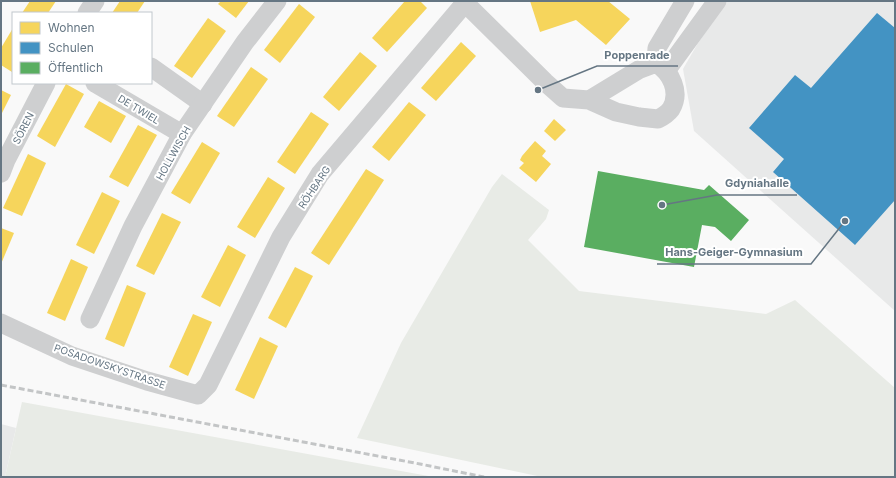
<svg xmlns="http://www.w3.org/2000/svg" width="896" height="478" font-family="Inter,sans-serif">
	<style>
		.built { fill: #e8e9e9 }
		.green { fill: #e8ebe6 }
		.homes { fill: #f6d55c }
		.schools { fill: #4393c3 }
		.public { fill: #5aae61 }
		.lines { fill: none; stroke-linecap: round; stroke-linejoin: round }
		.minor { stroke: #cecfd0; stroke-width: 19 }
		.rail { stroke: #c3c5c6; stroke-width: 3; stroke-dasharray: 6 3; stroke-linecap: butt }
		.labels { text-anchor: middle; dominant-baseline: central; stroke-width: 4; stroke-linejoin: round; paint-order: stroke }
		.street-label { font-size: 10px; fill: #657683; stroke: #fff }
		.leader { fill: none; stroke: #657683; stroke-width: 1.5 }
		.callout-dot { fill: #657683; stroke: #fff; stroke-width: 1.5 }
		.callout-label { font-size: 11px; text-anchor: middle; font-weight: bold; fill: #657683; stroke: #fff; stroke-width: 4; stroke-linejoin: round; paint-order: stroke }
	</style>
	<rect width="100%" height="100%" fill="#f9f9f9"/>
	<g class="built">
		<path d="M727,1H895V311L694,131L683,69L698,43Z"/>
		<path d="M1,424L16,428L5,477H1Z"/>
	</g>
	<g class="green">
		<path d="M502,174L549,210L546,219L528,240L579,291L766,314L795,300L895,388V477H542L357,438L401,343L451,257L492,187Z"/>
		<path d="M22,402L434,477H5Z"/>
	</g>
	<g class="homes">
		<path d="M30,1H56L48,13H22Z"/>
		<path d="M120,1H145L137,13H112Z"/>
		<path d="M221,1H249L236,18L218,4Z"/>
		<path d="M405,1H420L427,8L387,52L372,38Z"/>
		<path d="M530,1H608L630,19L606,45L576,20L540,32Z"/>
		<path d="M299,4L315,17L280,63L264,50Z"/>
		<path d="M208,18L226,31L192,78L174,66Z"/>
		<path d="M13,28V71L12,72L1,65V48Z"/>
		<path d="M461,42L476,56L436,101L421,88Z"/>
		<path d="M360,52L377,66L339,111L323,97Z"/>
		<path d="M251,67L268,79L234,127L217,116Z"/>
		<path d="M66,84L84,94L55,147L37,136Z"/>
		<path d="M1,90L11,95L1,115Z"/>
		<path d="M99,101L126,116L111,143L84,127Z"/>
		<path d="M409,102L426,115L389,161L372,147Z"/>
		<path d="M311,112L329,124L295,174L277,162Z"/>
		<path d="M554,119L566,130L555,141L544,131Z"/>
		<path d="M138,125L157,135L128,187L109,177Z"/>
		<path d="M535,141L546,151L542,156L551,164L536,182L519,168L524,163L520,160L522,156Z"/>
		<path d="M202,142L220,153L190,204L171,193Z"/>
		<path d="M28,154L46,163L22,216L3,208Z"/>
		<path d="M366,169L384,180L329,265L311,253Z"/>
		<path d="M268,177L285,188L255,238L237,227Z"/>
		<path d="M102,192L120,201L94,254L76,245Z"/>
		<path d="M162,213L181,222L154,275L136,266Z"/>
		<path d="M1,228L14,233L1,264Z"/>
		<path d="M228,245L246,255L220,307L201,297Z"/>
		<path d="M71,259L88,267L65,321L47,313Z"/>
		<path d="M295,267L313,276L286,328L268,318Z"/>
		<path d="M127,285L146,293L124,347L105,339Z"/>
		<path d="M193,314L212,322L188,376L169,367Z"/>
		<path d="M260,337L278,346L254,399L235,390Z"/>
	</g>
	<path class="schools" d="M877,13L895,28V200L855,245L773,172L784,159L749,128L795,75L811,88Z"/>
	<path class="public" d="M598,171L704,190L709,185L749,220L731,241L715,227L702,225L694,267L584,247Z"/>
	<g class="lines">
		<g class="minor">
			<path d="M463,1L545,82L563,98L589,100L616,112L639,117L658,119C662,117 668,113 671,109C681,92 671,72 656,63L640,69L589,100"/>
			<path d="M87,13L95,1"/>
			<path d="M656,63L657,48L685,1"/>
			<path d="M151,67L203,104"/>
			<path d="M666,71L717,1"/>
			<path d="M95,83L182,134"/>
			<path d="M1,173L6,160L46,83"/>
			<path d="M90,319L133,226L182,134L245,42L277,1"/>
			<path d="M1,323L72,356L147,381L198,395L208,385L281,237L320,174L465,3"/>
		</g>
		<path class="rail" d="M1,385L420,464L484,477"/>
	</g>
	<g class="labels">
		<g class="street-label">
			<text transform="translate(139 109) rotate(31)">DE TWIEL</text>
			<text transform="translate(23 128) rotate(-63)">SÖREN</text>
			<text transform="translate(173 153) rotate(-61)">HOLLWISCH</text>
			<text transform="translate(314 187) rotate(-56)">RÖHBARG</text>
			<text transform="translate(110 366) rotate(19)">POSADOWSKYSTRASSE</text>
		</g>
	</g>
	<path class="leader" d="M538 90L597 66H678M662 205L717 195H797M845 221L811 264H657"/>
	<g class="callout-dot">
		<circle cx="538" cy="90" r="4"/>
		<circle cx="662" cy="205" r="4"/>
		<circle cx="845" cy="221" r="4"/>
	</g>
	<g class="callout-label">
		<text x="637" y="59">Poppenrade</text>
		<text x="757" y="187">Gdyniahalle</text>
		<text x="734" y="256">Hans-Geiger-Gymnasium</text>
	</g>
	<rect width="896" height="478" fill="none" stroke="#657683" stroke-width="4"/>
	<rect x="12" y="12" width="140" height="72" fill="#ffffff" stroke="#c1c8cd"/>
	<rect x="20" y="22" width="20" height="12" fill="#f6d55c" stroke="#c1c8cd"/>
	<text x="48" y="32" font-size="12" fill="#657683">Wohnen</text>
	<rect x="20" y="42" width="20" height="12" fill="#4393c3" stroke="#c1c8cd"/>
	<text x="48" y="52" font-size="12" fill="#657683">Schulen</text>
	<rect x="20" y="62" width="20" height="12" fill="#5aae61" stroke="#c1c8cd"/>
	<text x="48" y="72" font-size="12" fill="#657683">Öffentlich</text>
</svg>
